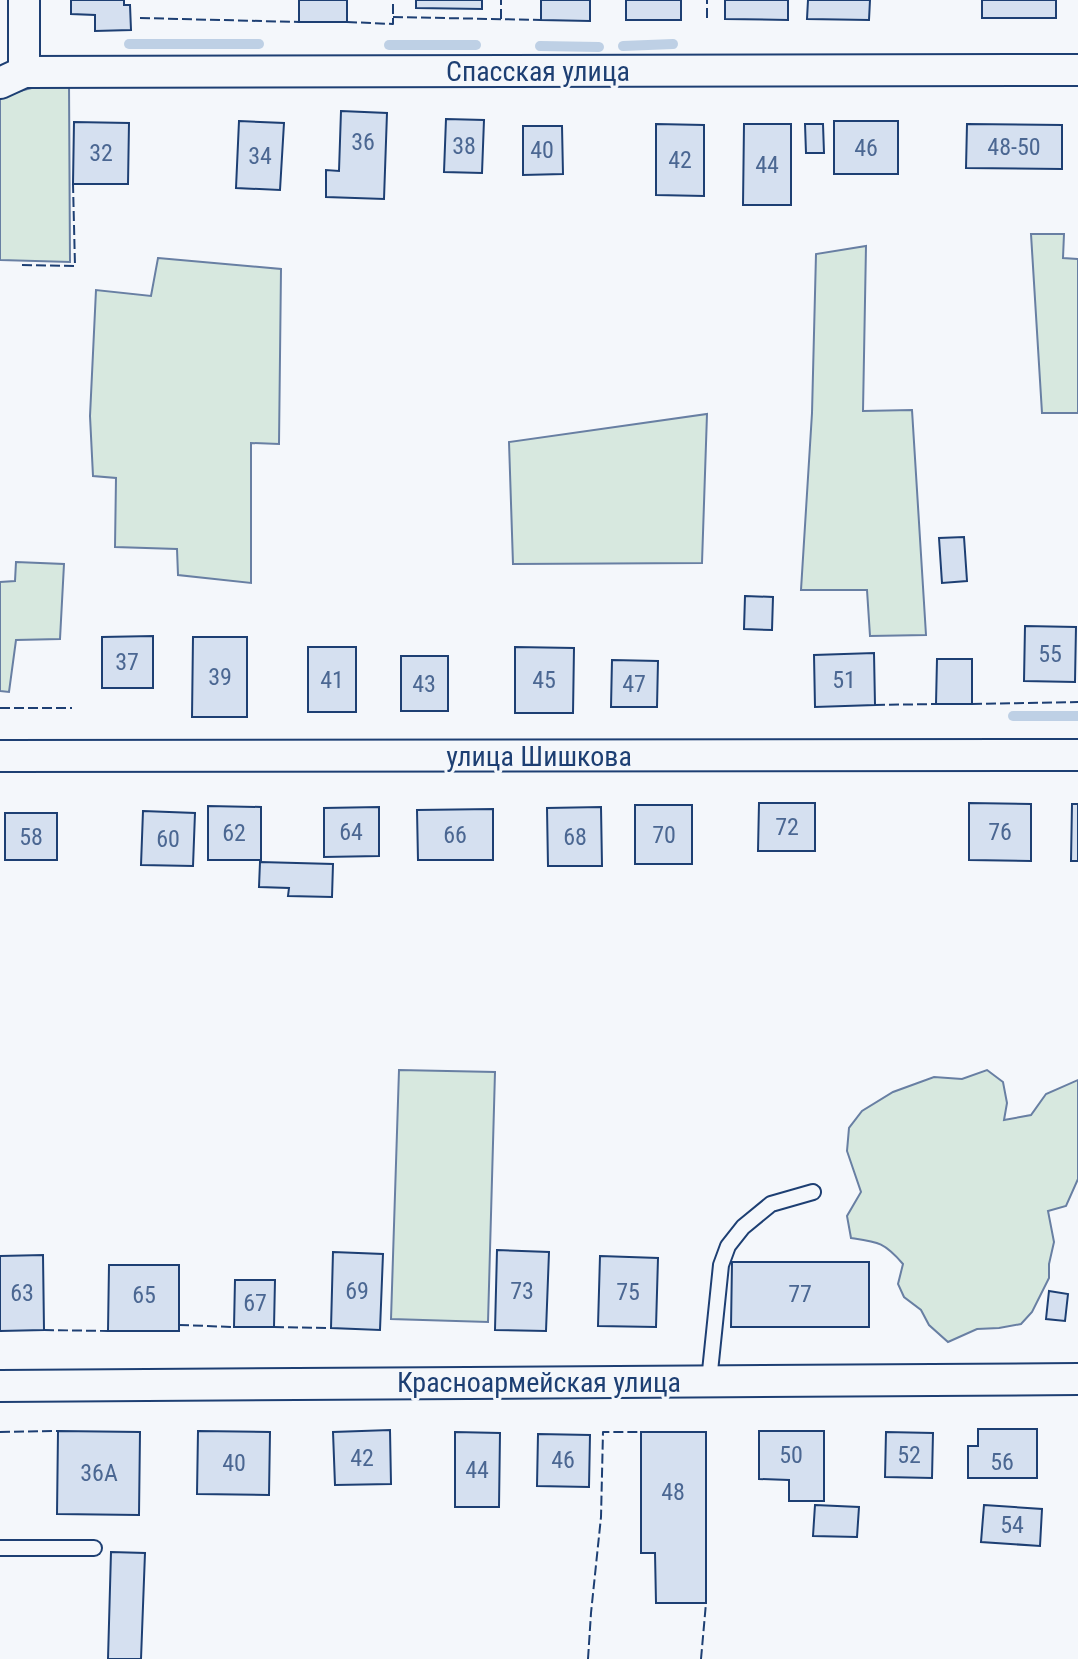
<svg xmlns="http://www.w3.org/2000/svg" width="1078" height="1659" font-family="'Roboto Condensed',sans-serif">
	<style>
		.green { fill: #d7e8df; stroke: #687fa3; stroke-width: 2 }
		.lines { fill: none; stroke-linecap: round; stroke-linejoin: round }
		.stream { stroke: #bed0e5; stroke-width: 10 }
		.building { fill: #d5e0f0; stroke: #1d3f73; stroke-width: 2 }
		.service-casing { stroke: #1d3f73; stroke-width: 18 }
		.minor-casing { stroke: #1d3f73; stroke-width: 34 }
		.service { stroke: #f4f7fb; stroke-width: 14 }
		.minor { stroke: #f4f7fb; stroke-width: 30 }
		.fence { stroke: #1d3f73; stroke-width: 2; stroke-dasharray: 10 4; stroke-linecap: butt }
		.labels { text-anchor: middle; dominant-baseline: central; stroke-width: 6; stroke-linejoin: round; paint-order: stroke }
		.number-label { font-size: 24px; fill: #4b6792 }
		.street-label { font-size: 28px; fill: #1d3f73; stroke: #f4f7fb }
	</style>
	<rect width="100%" height="100%" fill="#f4f7fb"/>
	<g class="green">
		<path d="M69,82L70,262L0,260V99C23,88 44,85 69,82Z"/>
		<path d="M1031,234H1064L1063,258L1078,259V413H1042Z"/>
		<path d="M866,246L863,411L912,410L926,635L870,636L867,590H801L812,413L816,254Z"/>
		<path d="M158,258L281,269L279,444L251,443V583L178,575L177,549L115,547L116,478L93,476L90,416L96,290L151,296Z"/>
		<path d="M707,414L702,563L513,564L509,442Z"/>
		<path d="M16,562L64,564L60,639L16,640L9,692L0,691V582L15,581Z"/>
		<path d="M399,1070L495,1072L488,1322L391,1319Z"/>
		<path d="M987,1070L1003,1082L1007,1103L1004,1120L1031,1115L1046,1094L1078,1080V1179L1066,1206L1048,1211L1054,1242L1049,1264V1278L1032,1312L1021,1324L999,1328L977,1329L948,1342L929,1325L921,1310L904,1297L898,1284L903,1264C884,1242 878,1242 851,1238L847,1216L861,1192L847,1151L849,1128L862,1111L893,1092L934,1077L962,1079Z"/>
	</g>
	<g class="lines">
		<g class="stream">
			<path d="M129,44H259"/>
			<path d="M389,45H476"/>
			<path d="M540,46L599,47"/>
			<path d="M623,46L673,44"/>
			<path d="M1013,716H1078"/>
		</g>
	</g>
	<g class="building">
		<path d="M71,0H124V5H130L131,30L95,31V15L71,14Z"/>
		<rect x="299" y="0" width="48" height="22"/>
		<path d="M416,0H482V9L416,8Z"/>
		<path d="M541,0H590V21L541,20Z"/>
		<rect x="626" y="0" width="55" height="20"/>
		<path d="M725,0H788V20L725,19Z"/>
		<path d="M808,0H870L869,20L807,19Z"/>
		<rect x="982" y="0" width="74" height="18"/>
		<path d="M341,111L387,113L384,199L326,197V170L339,171Z"/>
		<path d="M446,119L484,120L482,173L444,172Z"/>
		<path d="M239,121L284,123L280,190L236,188Z"/>
		<rect x="834" y="121" width="64" height="53"/>
		<path d="M74,122L129,123L128,184H73Z"/>
		<path d="M656,124L704,125V196L656,195Z"/>
		<path d="M744,124H791V205H743Z"/>
		<path d="M805,124H823L824,153H806Z"/>
		<path d="M967,124L1062,125V169L966,168Z"/>
		<path d="M523,126H562L563,174L523,175Z"/>
		<path d="M964,537L967,581L942,583L939,538Z"/>
		<path d="M745,596L773,597L772,630L744,629Z"/>
		<path d="M1025,626L1076,627L1075,682L1024,681Z"/>
		<path d="M153,636V688H102V637Z"/>
		<path d="M193,637H247V717H192Z"/>
		<rect x="308" y="647" width="48" height="65"/>
		<path d="M515,647L574,648L573,713H515Z"/>
		<path d="M874,653L875,705L815,707L814,655Z"/>
		<rect x="401" y="656" width="47" height="55"/>
		<path d="M937,659H972V704H936Z"/>
		<path d="M612,660L658,661L657,707H611Z"/>
		<path d="M759,803H815V851H758Z"/>
		<path d="M969,803L1031,804V861L969,860Z"/>
		<path d="M1072,804H1078V861H1071Z"/>
		<rect x="635" y="805" width="57" height="59"/>
		<path d="M208,806L261,807V860H208Z"/>
		<path d="M379,807V856L324,857V808Z"/>
		<path d="M601,807L602,866H548L547,808Z"/>
		<path d="M493,809V860H418L417,810Z"/>
		<path d="M143,811L195,813L193,866L141,865Z"/>
		<rect x="5" y="813" width="52" height="47"/>
		<path d="M260,862L333,864L332,897L288,896L289,888L259,887Z"/>
		<path d="M497,1250L549,1252L546,1331L495,1330Z"/>
		<path d="M333,1252L383,1254L380,1330L331,1328Z"/>
		<path d="M43,1255L44,1330L0,1331V1256Z"/>
		<path d="M600,1256L658,1258L656,1327L598,1326Z"/>
		<path d="M732,1262H869V1327H731Z"/>
		<path d="M109,1265H179V1331H108Z"/>
		<path d="M235,1280H275L274,1327H234Z"/>
		<path d="M1049,1291L1068,1294L1065,1321L1046,1319Z"/>
		<path d="M978,1429H1037V1478H968V1446H978Z"/>
		<path d="M390,1430L391,1484L335,1485L333,1432Z"/>
		<path d="M58,1431L140,1432L139,1515L57,1514Z"/>
		<path d="M198,1431L270,1432L269,1495L197,1494Z"/>
		<path d="M759,1431H824V1501H789V1480L759,1479Z"/>
		<path d="M455,1432L500,1433L499,1507H455Z"/>
		<path d="M641,1432H706V1603H656L655,1553H641Z"/>
		<path d="M886,1432L933,1433L932,1478L885,1477Z"/>
		<path d="M538,1434L590,1435L589,1487L537,1486Z"/>
		<path d="M815,1505L859,1507L857,1537L813,1536Z"/>
		<path d="M984,1505L1042,1509L1040,1546L981,1542Z"/>
		<path d="M111,1552L145,1553L141,1659H108Z"/>
	</g>
	<g class="lines">
		<g class="service-casing">
			<g id="service">
				<path d="M709,1381L721,1265L728,1246L743,1227L771,1204L813,1192"/>
				<path d="M0,1548H94"/>
			</g>
		</g>
		<g class="minor-casing">
			<g id="minor">
				<path d="M24,72V0"/>
				<path d="M0,83L24,72L1078,70"/>
				<path d="M0,756L1078,755"/>
				<path d="M0,1386L1078,1379"/>
			</g>
		</g>
		<use href="#service" class="service"/>
		<use href="#minor" class="minor"/>
		<g class="fence">
			<path d="M393,17L541,20"/>
			<path d="M140,18L299,22"/>
			<path d="M707,18V0"/>
			<path d="M501,19V0"/>
			<path d="M347,22L393,24V0"/>
			<path d="M22,265L75,266L73,184"/>
			<path d="M972,704L1078,702"/>
			<path d="M875,705L936,704"/>
			<path d="M0,708H72"/>
			<path d="M179,1325L234,1327"/>
			<path d="M274,1327L331,1328"/>
			<path d="M44,1330L108,1331"/>
			<path d="M0,1432L58,1431"/>
			<path d="M588,1659L591,1613L601,1517L603,1432H641"/>
			<path d="M701,1659L706,1603"/>
		</g>
	</g>
	<g class="labels">
		<g class="number-label">
			<text x="363" y="142">36</text>
			<text x="464" y="146">38</text>
			<text x="1014" y="147">48-50</text>
			<text x="866" y="148">46</text>
			<text x="542" y="150">40</text>
			<text x="101" y="153">32</text>
			<text x="260" y="156">34</text>
			<text x="680" y="160">42</text>
			<text x="767" y="165">44</text>
			<text x="1050" y="654">55</text>
			<text x="127" y="662">37</text>
			<text x="220" y="677">39</text>
			<text x="332" y="680">41</text>
			<text x="544" y="680">45</text>
			<text x="844" y="680">51</text>
			<text x="424" y="684">43</text>
			<text x="634" y="684">47</text>
			<text x="787" y="827">72</text>
			<text x="351" y="832">64</text>
			<text x="1000" y="832">76</text>
			<text x="234" y="833">62</text>
			<text x="455" y="835">66</text>
			<text x="664" y="835">70</text>
			<text x="31" y="837">58</text>
			<text x="575" y="837">68</text>
			<text x="168" y="839">60</text>
			<text x="357" y="1291">69</text>
			<text x="522" y="1291">73</text>
			<text x="628" y="1292">75</text>
			<text x="22" y="1293">63</text>
			<text x="800" y="1294">77</text>
			<text x="144" y="1295">65</text>
			<text x="255" y="1303">67</text>
			<text x="791" y="1455">50</text>
			<text x="909" y="1455">52</text>
			<text x="362" y="1458">42</text>
			<text x="563" y="1460">46</text>
			<text x="1002" y="1462">56</text>
			<text x="234" y="1463">40</text>
			<text x="477" y="1470">44</text>
			<text x="99" y="1473">36А</text>
			<text x="673" y="1492">48</text>
			<text x="1012" y="1525">54</text>
		</g>
		<g class="street-label">
			<text x="538" y="71">Спасская улица</text>
			<text x="539" y="756">улица Шишкова</text>
			<text x="539" y="1382">Красноармейская улица</text>
		</g>
	</g>
</svg>
